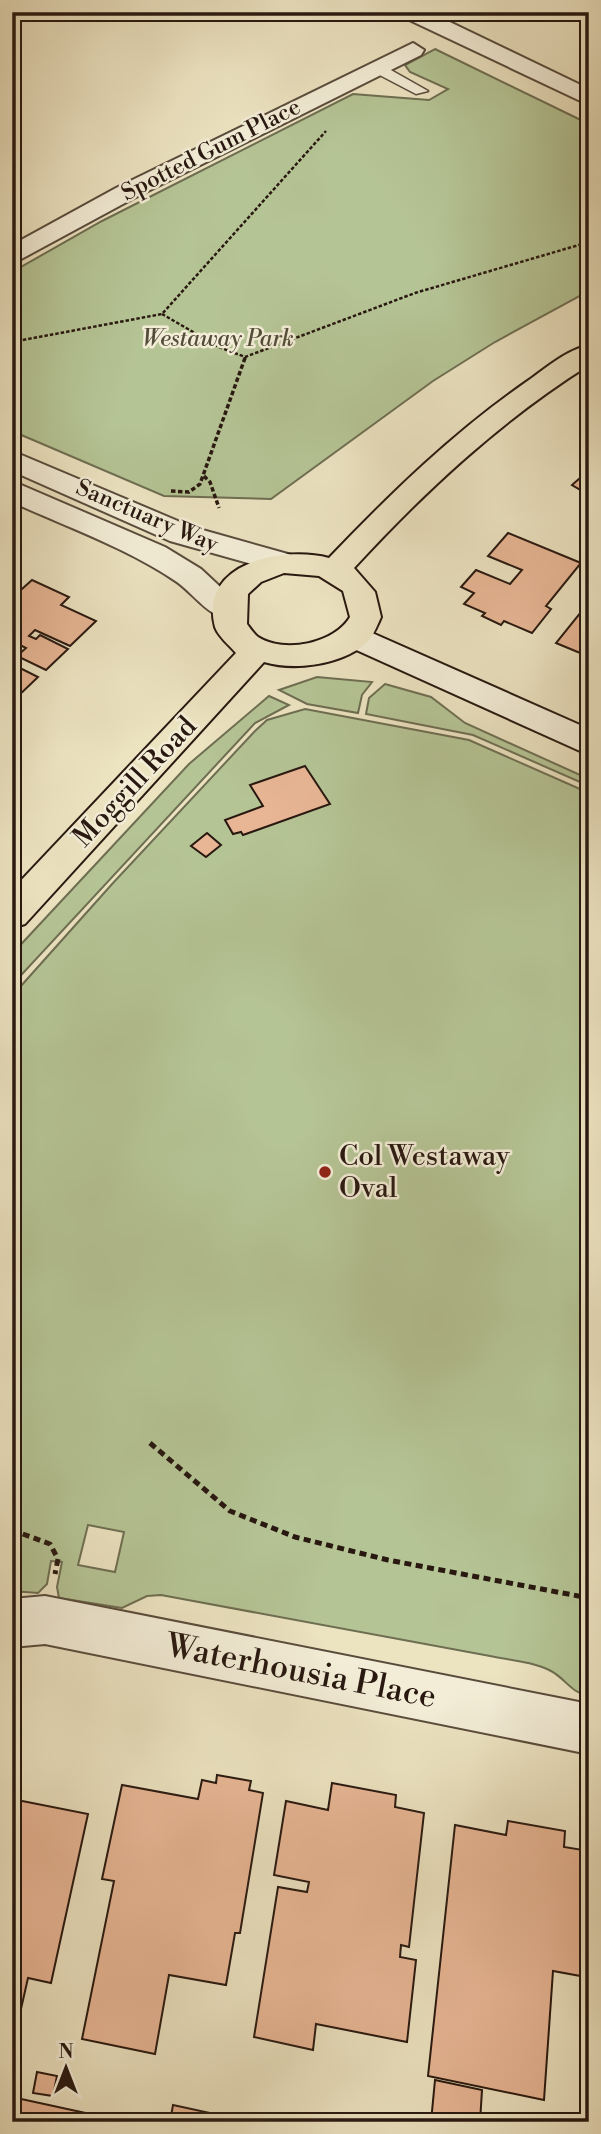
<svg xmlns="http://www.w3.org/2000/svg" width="601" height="2134" font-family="'Libre Bodoni',serif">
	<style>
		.green { fill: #b5c495; stroke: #6e6e52; stroke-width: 2; fill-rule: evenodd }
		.building { fill: #e8b695; stroke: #281810; stroke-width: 2 }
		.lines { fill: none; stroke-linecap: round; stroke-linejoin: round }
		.lane-casing { stroke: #594b3c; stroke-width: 3 }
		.street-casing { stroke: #594b3c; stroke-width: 4 }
		.secondary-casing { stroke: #281810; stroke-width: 4 }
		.primary-casing { stroke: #281810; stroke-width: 4 }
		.path-far2 { stroke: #281810; stroke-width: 2.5; stroke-dasharray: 3.5 2; stroke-linecap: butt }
		.path-far1 { stroke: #281810; stroke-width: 3.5; stroke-dasharray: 4.5 2.5; stroke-linecap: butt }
		.path { stroke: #281810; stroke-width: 5; stroke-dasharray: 7 4.5; stroke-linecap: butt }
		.lane { fill: #f3edd7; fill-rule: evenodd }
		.street { fill: #f3edd7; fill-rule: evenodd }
		.secondary { fill: #f3edd7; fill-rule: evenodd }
		.primary { fill: #ece3c1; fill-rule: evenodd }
		.poi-dot { fill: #8f2418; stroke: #f3edd7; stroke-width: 2.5 }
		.labels { text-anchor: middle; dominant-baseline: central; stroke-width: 5; stroke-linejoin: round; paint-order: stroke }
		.far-street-label { font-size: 23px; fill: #281810; stroke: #f3edd7 }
		.far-park-label { font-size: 23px; font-style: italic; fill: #524c38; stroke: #f3edd7 }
		.street-label { font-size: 28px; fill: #281810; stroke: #f3edd7 }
		.poi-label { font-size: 28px; fill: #281810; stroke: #f3edd7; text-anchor: start }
		.near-street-label { font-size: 33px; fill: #281810; stroke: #f3edd7 }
	</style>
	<rect width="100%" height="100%" fill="#ece3c1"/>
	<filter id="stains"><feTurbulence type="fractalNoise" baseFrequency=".00286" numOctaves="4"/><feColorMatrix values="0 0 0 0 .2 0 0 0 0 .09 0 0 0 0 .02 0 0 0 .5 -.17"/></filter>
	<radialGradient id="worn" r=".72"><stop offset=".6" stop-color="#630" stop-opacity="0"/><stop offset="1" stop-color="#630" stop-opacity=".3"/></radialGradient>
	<g class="green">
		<path d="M435,49L589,124V291L495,342L433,381L271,499L164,496L12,431V272L102,221L353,94L429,100L448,89L410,72L405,65Z"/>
		<path d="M317,677L372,682L362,695L358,713L307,704L279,690Z"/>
		<path d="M385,684L431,697L465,723L589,779V786L473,735L366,714L369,698Z"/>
		<path d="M269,696L289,705L255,723L12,985V954L189,764Z"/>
		<path d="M305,709L469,740L589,793V1696C571,1693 566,1679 551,1671C534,1662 510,1660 490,1656L161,1595L147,1596L122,1608L59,1598L57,1587L62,1562L51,1561L47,1584L38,1593L12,1591V996L113,883L255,731L267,720ZM88,1525L124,1532L115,1572L78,1565Z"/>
	</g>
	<g class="building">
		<path d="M589,470V495L572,485Z"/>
		<path d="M508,533L581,563L546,606L551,609L532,633L504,621L501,625L482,616L485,613L464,604L474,593L461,587L476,570L510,584L522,570L488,556Z"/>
		<path d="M32,580L69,597L61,605L96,621L70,646L35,630L29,636L36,639L40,635L68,649L46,670L17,656L26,648L20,645L12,652V598Z"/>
		<path d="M589,602V662L582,659L585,655L556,643Z"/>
		<path d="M12,664L38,677L12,702Z"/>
		<path d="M305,766L330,804L243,835L241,832L233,834L225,820L263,806L250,785Z"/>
		<path d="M207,833L221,845L206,857L191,846Z"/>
		<path d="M217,1775L251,1781L249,1790L263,1793L240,1933H235L226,1985L169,1975L155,2054L82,2039L114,1881L102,1879L122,1785L198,1799L202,1780L216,1783Z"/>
		<path d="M332,1783L396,1795L395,1807L424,1813L409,1947L401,1945L400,1957L416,1960L407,2042L316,2024L313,2050L254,2037L278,1887L307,1892L309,1882L274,1875L286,1801L328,1810Z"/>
		<path d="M12,1799L88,1814L51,1983L28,1978L21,2009L12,2008Z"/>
		<path d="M508,1821L565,1831L564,1847L589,1851L586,1977L553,1971L544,2100L428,2076L455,1825L506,1835Z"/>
		<path d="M37,2072L57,2076L53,2096L33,2093Z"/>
		<path d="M435,2080L482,2090L480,2122H431Z"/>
		<path d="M12,2097L127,2122H12Z"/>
		<path d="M173,2105L210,2113L209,2122H170Z"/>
	</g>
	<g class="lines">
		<g class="lane-casing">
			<path id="lane" d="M372,65H382L428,91L416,94L372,71Z"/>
		</g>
		<g class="street-casing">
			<g id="street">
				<path d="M400,12H429L589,89V105L403,17Z"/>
				<path d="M413,43L424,50L421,55L134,198L12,264V245L116,188Z"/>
				<path d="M12,451L192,527L295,556L299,563L295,570L284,573L170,541L12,471Z"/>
				<path d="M12,481L165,547L201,569L244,609L239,617C212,624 197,596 177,582C127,548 67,527 12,502Z"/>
				<path d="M45,1596L589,1704V1754L45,1644L12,1647V1599Z"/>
			</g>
		</g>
		<g class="secondary-casing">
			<path id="secondary" d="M354,625L589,729V755L343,644L338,636L343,628Z"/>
		</g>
		<g class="primary-casing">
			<path id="primary" d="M589,345V365C500,421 425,491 354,568L375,592L381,617C377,626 372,639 364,645C339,665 294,671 264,662L25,924L12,928V890L236,653C229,645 218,636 215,627C198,562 284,546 329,558C391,493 455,431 529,380C547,367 567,350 589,345ZM284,573L319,576L343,591L350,617C335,643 285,654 258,637C254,634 250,628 247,624L248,594L261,582Z"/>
		</g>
		<g class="path-far2">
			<path d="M162,314L219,347L245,357L415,293L589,242"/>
			<path d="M12,342L162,314L326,131"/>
			<path d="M245,360V357"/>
		</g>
		<g class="path-far1">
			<path d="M204,476L210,482L219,508"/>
			<path d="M171,491L189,492L200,484L245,358"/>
		</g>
		<g class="path">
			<path d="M150,1443L230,1511L295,1537L388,1560L589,1598"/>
			<path d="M12,1530L50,1544L58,1559L55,1574"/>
		</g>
		<use href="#lane" class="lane"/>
		<use href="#street" class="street"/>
		<use href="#secondary" class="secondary"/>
		<use href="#primary" class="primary"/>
	</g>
	<circle class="poi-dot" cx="325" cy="1172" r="7"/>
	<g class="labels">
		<g class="far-street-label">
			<text transform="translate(211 150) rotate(-27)">Spotted Gum Place</text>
			<text transform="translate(147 516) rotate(23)">Sanctuary Way</text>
		</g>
		<g class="far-park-label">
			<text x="218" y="339">Westaway Park</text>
		</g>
		<g class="street-label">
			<text transform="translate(135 782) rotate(-47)">Moggill Road</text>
		</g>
		<g class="poi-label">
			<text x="339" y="1156">Col Westaway<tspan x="339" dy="32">Oval</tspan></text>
		</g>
		<g class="near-street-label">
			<text transform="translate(301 1672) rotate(11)">Waterhousia Place</text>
		</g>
	</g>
	<rect width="601" height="2134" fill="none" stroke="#ece3c1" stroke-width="42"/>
	<rect x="14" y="14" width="573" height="2106" fill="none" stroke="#281810" stroke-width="3.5"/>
	<rect x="21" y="21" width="559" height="2092" fill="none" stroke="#281810" stroke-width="2"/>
	<g transform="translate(66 2068)" stroke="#f3edd7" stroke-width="5" paint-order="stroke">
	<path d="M0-5L12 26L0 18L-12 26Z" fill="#281810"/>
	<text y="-10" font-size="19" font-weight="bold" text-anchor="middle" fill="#281810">N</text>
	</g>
	<rect width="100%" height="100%" filter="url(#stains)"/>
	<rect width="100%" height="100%" fill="url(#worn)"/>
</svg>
